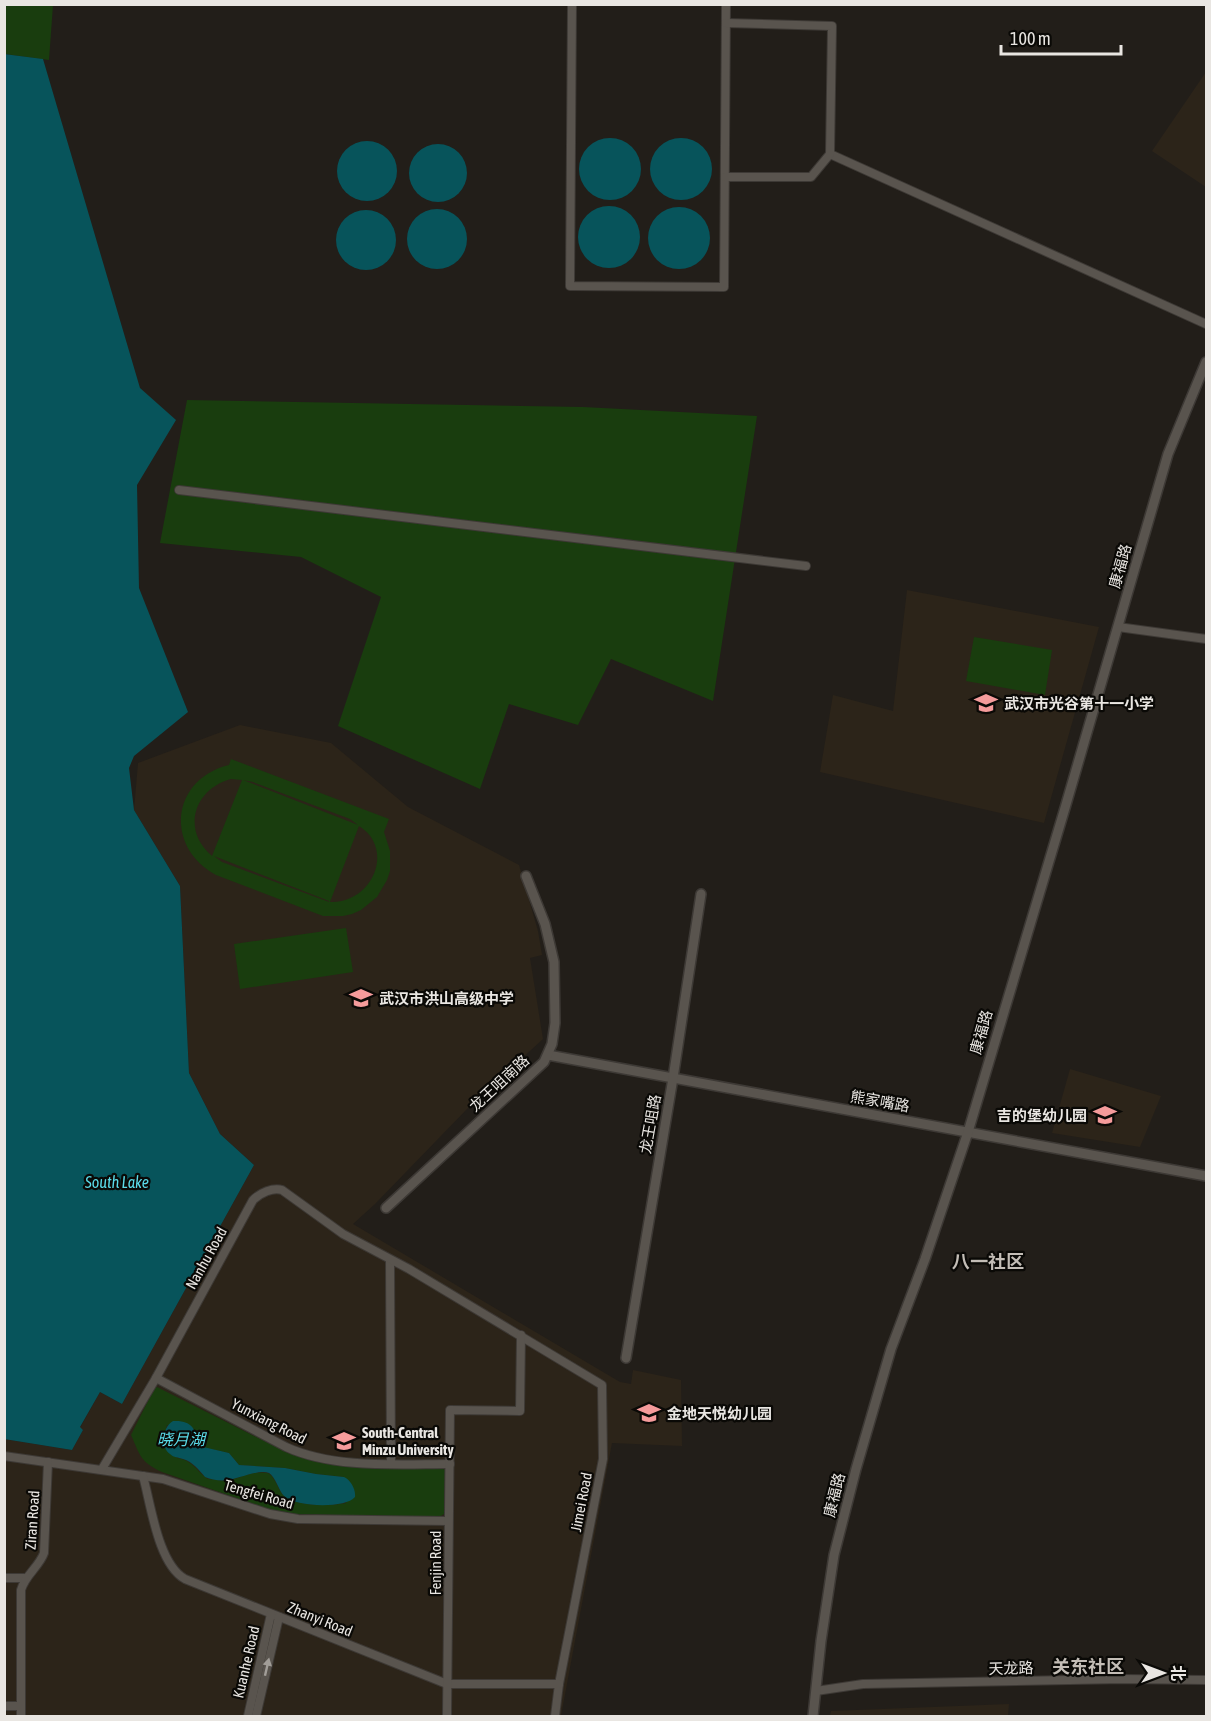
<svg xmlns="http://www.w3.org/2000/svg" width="1211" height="1721" font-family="'Asap Condensed','Noto Sans SC',sans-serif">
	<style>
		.built { fill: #2c2419 }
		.green { fill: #193d0e; fill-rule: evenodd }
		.water { fill: #07545b }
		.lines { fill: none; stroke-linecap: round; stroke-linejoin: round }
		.minor-casing { stroke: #3d3935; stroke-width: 10 }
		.tertiary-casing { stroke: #3d3935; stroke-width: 12 }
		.minor { stroke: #59544e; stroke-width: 8 }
		.tertiary { stroke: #59544e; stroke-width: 9 }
		.oneway { fill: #a19d98 }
		.labels { text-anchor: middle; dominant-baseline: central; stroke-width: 4.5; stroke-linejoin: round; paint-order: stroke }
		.street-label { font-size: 15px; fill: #e9e6e2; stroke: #0a0906 }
		.poi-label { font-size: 15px; font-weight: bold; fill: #e9e6e2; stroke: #0a0906; text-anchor: start }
		.water-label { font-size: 16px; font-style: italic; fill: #5bdcea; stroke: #0a0906 }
		.quarter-label { font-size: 18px; font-weight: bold; fill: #c3bdb6; stroke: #0a0906 }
	</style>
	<rect width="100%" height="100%" fill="#221e19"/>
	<g class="built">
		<path d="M1206,72V187L1152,151Z"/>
		<path d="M907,590L1099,627L1044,823L820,772L833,695L893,711Z"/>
		<path d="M240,725L331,743L408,807L519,865L538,931L542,955L530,958L543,1039L467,1109L375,1204L353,1224L620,1382L631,1384L633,1370L681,1380L682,1446L612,1443L561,1716H5L4,1439L72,1450L83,1430L80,1428L100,1392L122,1404L254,1165L220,1134L189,1073L180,886L134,810L138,763Z"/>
		<path d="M1070,1069L1161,1096L1140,1147L1052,1133Z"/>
		<path d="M1009,1704L1008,1716H830L831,1711Z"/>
	</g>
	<g class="green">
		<path d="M5,5H53L49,60L5,54Z"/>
		<path d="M187,400L583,407L757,416L713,701L611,659L578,725L509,704L480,789L338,726L381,597L301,557L160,543Z"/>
		<path d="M974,637L1052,650L1045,695L966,681Z"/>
		<path d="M231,759L389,819L384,832L390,851V871L387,880L377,897L361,910L352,914L343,916H323L216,875C164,847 171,779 229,765ZM231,779L242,780L212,856C181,830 194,789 231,779ZM243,780L253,782L350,819L358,825ZM359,826C396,849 372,904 330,902ZM214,856L329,901V902L222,862Z"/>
		<path d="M346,928L353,972L240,989L234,944Z"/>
		<path d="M157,1387L288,1453C336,1471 389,1466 440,1467L445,1470L444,1514L439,1517L288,1514L268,1509L162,1472C140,1462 140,1455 131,1435L154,1389ZM167,1425L198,1435L199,1445L201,1447L229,1453L239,1465L285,1468L316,1474L344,1477L346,1503C331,1506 295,1507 283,1495C278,1489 274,1474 267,1473C253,1470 239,1479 226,1481C220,1481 214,1479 208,1479C196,1471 193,1460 177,1458L164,1437Z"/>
	</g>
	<g class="water">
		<path d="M4,54L43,59L140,388L176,420L137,485L139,588L188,712L134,756L129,768L134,810L180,886L189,1073L220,1134L254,1165L122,1404L100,1392L80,1427L83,1430L72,1450L4,1439Z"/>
		<circle cx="681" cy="169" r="31"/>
		<circle cx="610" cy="169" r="31"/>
		<circle cx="367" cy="171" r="30"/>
		<circle cx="438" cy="173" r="29"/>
		<circle cx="609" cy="237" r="31"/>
		<circle cx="679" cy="238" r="31"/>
		<circle cx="437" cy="239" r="30"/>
		<circle cx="366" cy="240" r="30"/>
		<path d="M173,1421C192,1420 196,1429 199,1446L229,1453L239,1465L285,1468L316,1474L344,1477C351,1480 356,1490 355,1497C345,1509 295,1507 284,1496C279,1491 275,1476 269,1473C259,1469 238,1479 228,1480C220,1481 212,1480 205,1477C199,1470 193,1462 183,1459C178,1457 174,1458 170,1454C159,1446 163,1427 173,1421Z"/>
	</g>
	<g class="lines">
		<g class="minor-casing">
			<g id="minor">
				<path d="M572,4L570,286L724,287L726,4"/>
				<path d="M830,154L1206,324"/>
				<path d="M725,177H811L830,154L832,26L726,23"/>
				<path d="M179,490L806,566"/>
				<path d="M1118,627L1206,639"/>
				<path d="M390,1260L391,1464"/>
				<path d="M156,1378L286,1447C334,1469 398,1464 450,1464"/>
				<path d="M4,1456L163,1479L270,1514L298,1519L448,1521"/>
				<path d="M102,1469L156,1378L253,1200C260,1193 273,1187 282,1190L343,1234L409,1269L602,1385L603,1459L559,1684L555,1716"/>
				<path d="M143,1476C151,1505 158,1564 185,1579L447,1684H559"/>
				<path d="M4,1578H26"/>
				<path d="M816,1691L863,1684L1123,1679L1206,1680"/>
				<path d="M4,1706H21"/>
				<path d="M21,1716V1590C25,1575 39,1567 44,1553L48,1462"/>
				<path d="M248,1716L271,1614"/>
				<path d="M256,1716L279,1617"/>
				<path d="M447,1716L450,1410L520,1411L521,1335"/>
			</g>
		</g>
		<g class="tertiary-casing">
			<g id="tertiary">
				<path d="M548,1055L1206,1176"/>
				<path d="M386,1208L544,1062L552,1044L555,1023L554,962L545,924L526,876"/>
				<path d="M626,1358L673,1078L701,894"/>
				<path d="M813,1716L821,1641L834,1555L856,1469L891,1349L925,1259L968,1132L1065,808L1168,454L1206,362"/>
			</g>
		</g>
		<use href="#minor" class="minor"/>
		<use href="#tertiary" class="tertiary"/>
	</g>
	<defs><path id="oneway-solid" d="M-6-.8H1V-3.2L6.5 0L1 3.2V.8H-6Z" transform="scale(1.5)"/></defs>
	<use class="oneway" href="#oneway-solid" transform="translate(267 1667) rotate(-77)"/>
	<defs>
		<g id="school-bare" transform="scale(1.8)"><path d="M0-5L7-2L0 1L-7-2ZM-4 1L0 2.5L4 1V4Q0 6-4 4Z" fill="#f59b9b" stroke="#0a0906" stroke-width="2.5" paint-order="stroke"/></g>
		<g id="university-bare" transform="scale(1.8)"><path d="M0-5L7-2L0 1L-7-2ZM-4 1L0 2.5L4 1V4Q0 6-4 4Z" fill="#f59b9b" stroke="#0a0906" stroke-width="2.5" paint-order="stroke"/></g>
	</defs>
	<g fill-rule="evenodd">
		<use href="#school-bare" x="986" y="703"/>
		<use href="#school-bare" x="361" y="998"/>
		<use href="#school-bare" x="1105" y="1115"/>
		<use href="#school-bare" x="649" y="1413"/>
		<use href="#university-bare" x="344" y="1441"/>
	</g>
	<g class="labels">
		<g class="street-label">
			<text transform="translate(1120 566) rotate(-74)">康福路</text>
			<text transform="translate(981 1032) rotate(-74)">康福路</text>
			<text transform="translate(499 1083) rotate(-43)">龙王咀南路</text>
			<text transform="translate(880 1101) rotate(10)">熊家嘴路</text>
			<text transform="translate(650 1124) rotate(-80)">龙王咀路</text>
			<text transform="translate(206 1258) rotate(-61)">Nanhu Road</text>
			<text transform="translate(269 1421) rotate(27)">Yunxiang Road</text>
			<text transform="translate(259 1494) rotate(16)">Tengfei Road</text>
			<text transform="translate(834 1495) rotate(-76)">康福路</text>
			<text transform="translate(581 1502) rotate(-79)">Jimei Road</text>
			<text transform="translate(32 1520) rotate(-86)">Ziran Road</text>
			<text transform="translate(435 1563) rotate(-90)">Fenjin Road</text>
			<text transform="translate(320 1619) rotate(22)">Zhanyi Road</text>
			<text transform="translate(246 1662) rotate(-77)">Kuanhe Road</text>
			<text transform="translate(1011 1668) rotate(-1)">天龙路</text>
		</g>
		<g class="poi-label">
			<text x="1004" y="703">武汉市光谷第十一小学</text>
			<text x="379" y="998">武汉市洪山高级中学</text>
			<text x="1087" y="1115" text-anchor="end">吉的堡幼儿园</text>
			<text x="667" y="1413">金地天悦幼儿园</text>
			<text x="362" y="1432">South-Central<tspan x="362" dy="17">Minzu University</tspan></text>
		</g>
		<g class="water-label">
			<text x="117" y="1182">South Lake</text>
			<text x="181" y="1439">晓月湖</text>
		</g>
		<g class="quarter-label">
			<text x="988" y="1261">八一社区</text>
			<text x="1088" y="1666">关东社区</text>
		</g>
	</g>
	<rect width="1211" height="1721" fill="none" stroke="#e9e6e2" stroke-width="12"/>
	<g transform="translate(1163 1673) rotate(90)" stroke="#0a0906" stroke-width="4.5" paint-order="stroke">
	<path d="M0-4.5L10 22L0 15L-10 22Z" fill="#e9e6e2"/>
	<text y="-9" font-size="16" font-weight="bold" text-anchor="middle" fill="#e9e6e2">北</text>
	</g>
	<path d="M1001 45v9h120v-9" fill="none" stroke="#e9e6e2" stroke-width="3"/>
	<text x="1010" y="45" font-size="18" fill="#e9e6e2" stroke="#0a0906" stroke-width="4.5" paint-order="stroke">100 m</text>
</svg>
